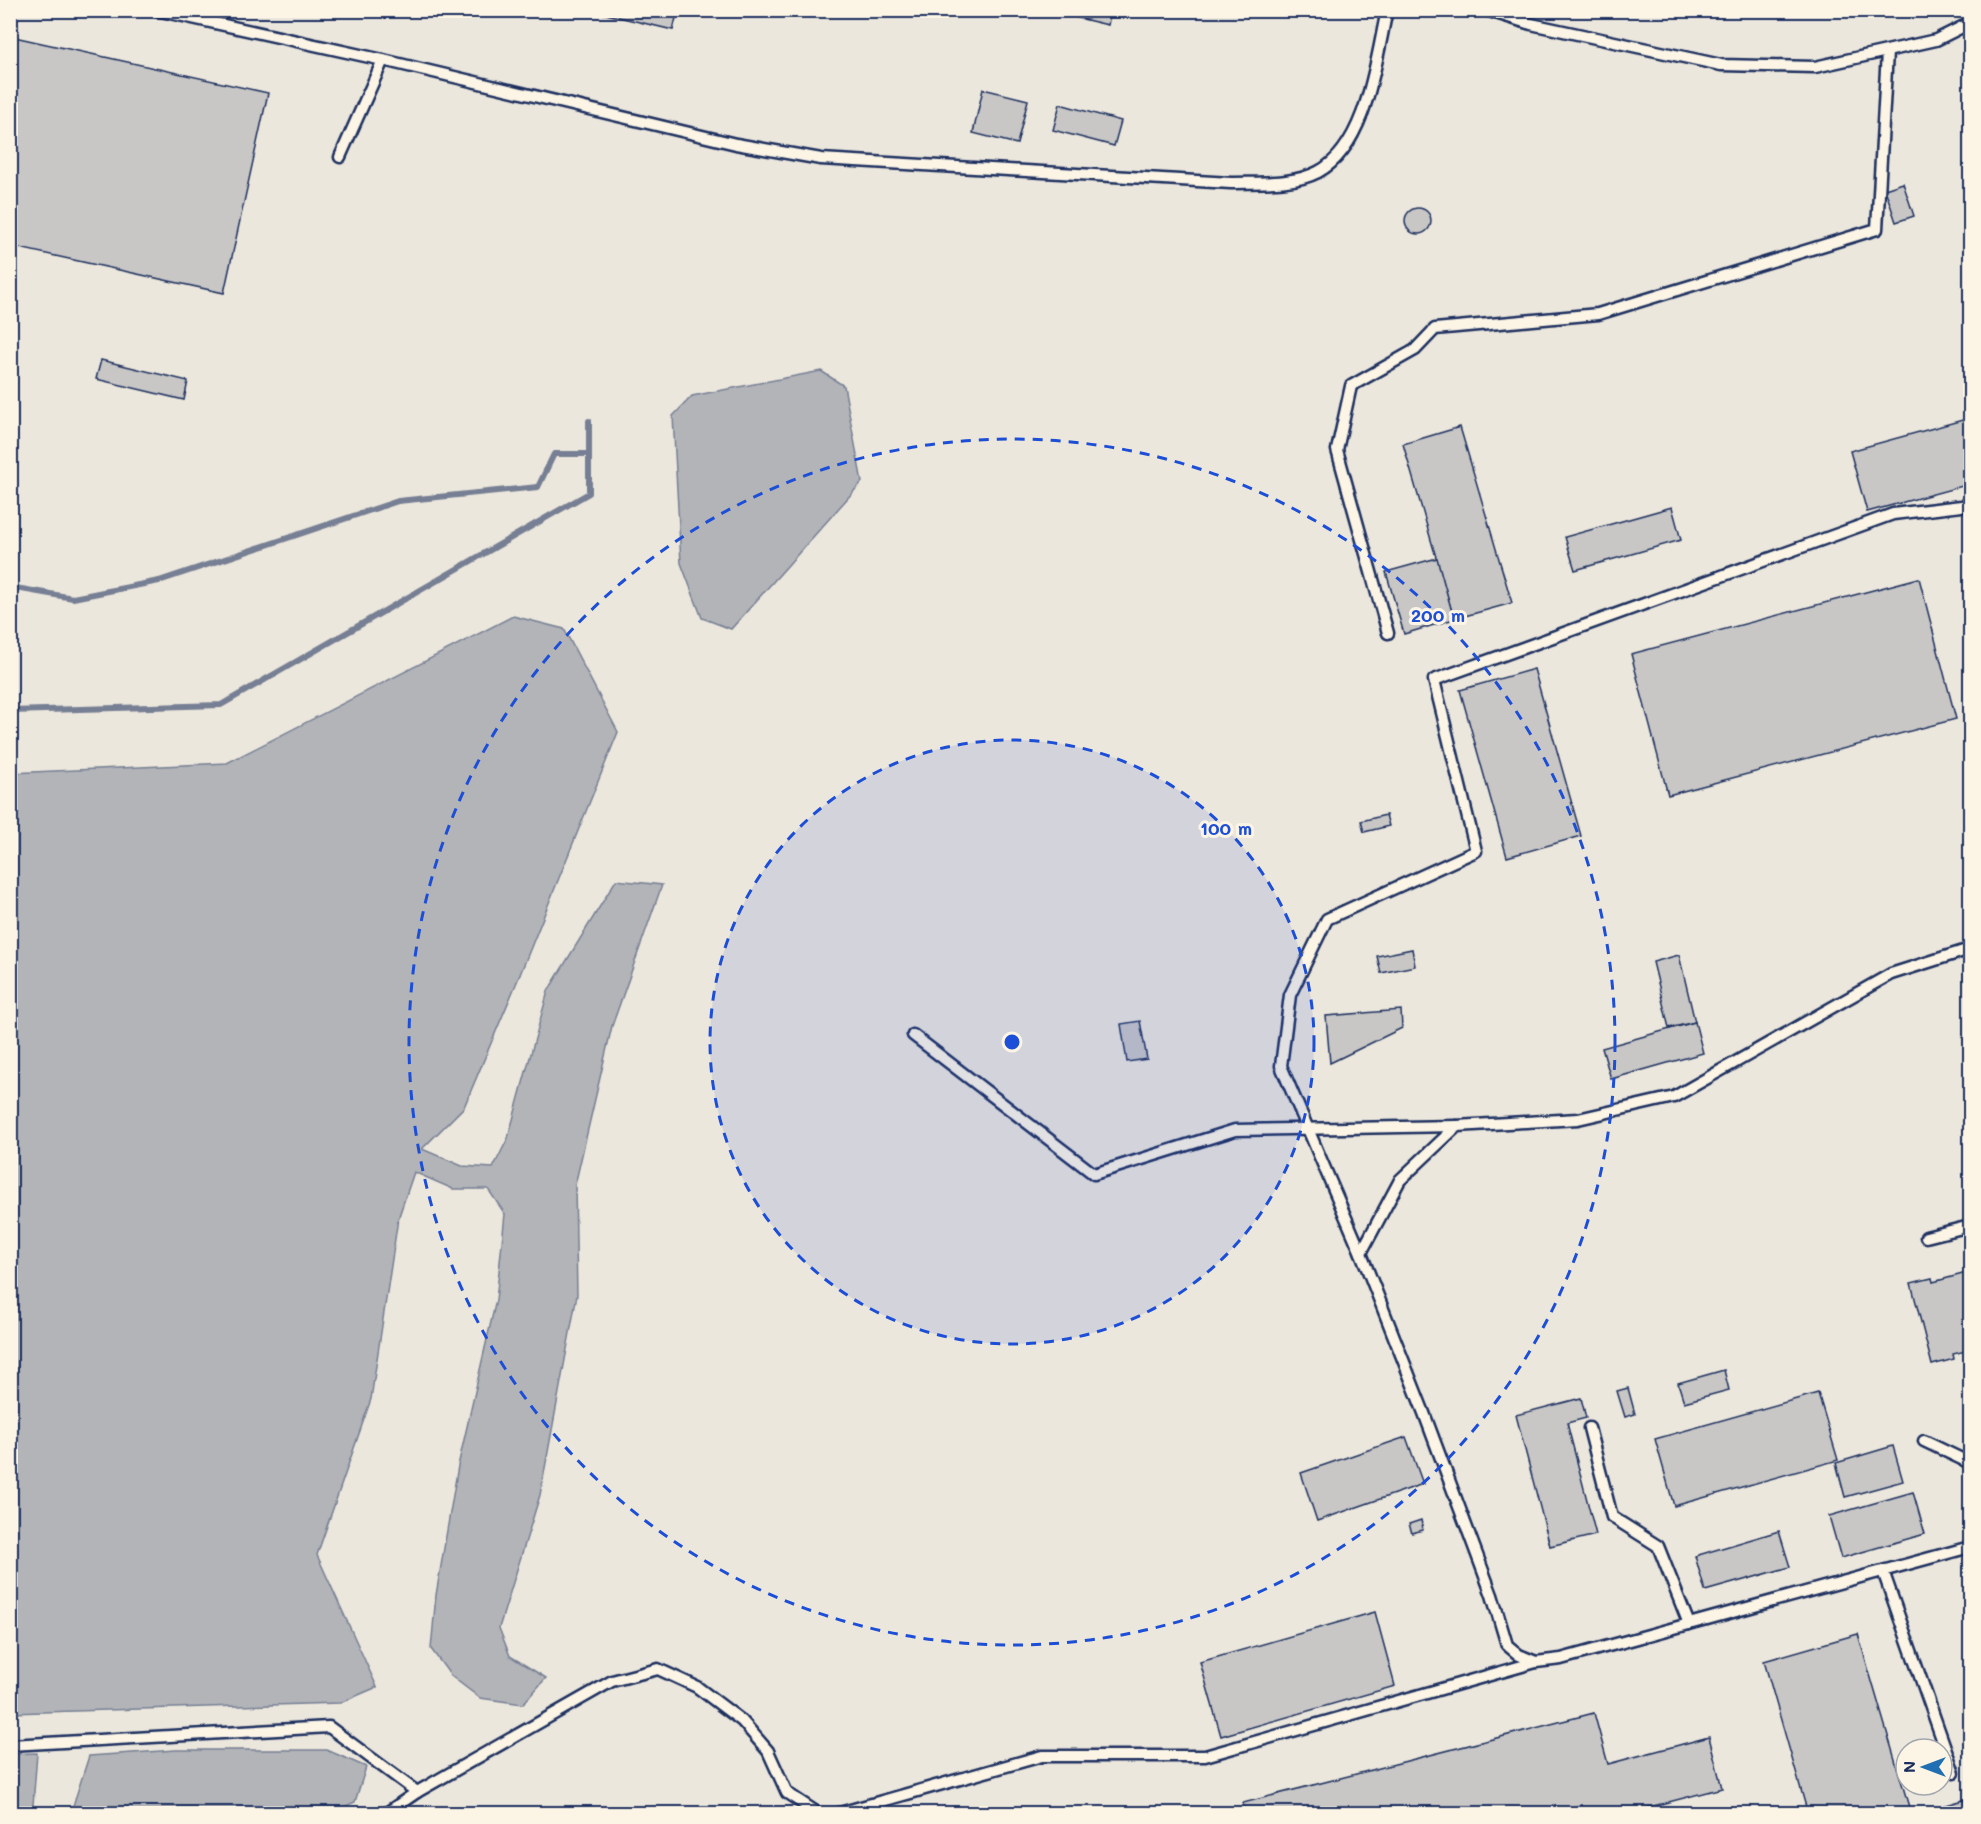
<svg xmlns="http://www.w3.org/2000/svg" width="1981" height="1824" font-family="Mali,sans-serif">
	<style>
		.built { fill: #ece7dc; fill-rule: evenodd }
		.water { fill: #b2b4b8; stroke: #767f94; stroke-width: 1.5 }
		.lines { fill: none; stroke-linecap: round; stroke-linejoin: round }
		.stream { stroke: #767f94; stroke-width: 6 }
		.building { fill: #c8c7c6; stroke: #1b2f5e; stroke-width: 1.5 }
		.lane-casing { stroke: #1b2f5e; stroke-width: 15 }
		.lane { stroke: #fcf5e5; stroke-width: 10 }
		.ring { fill: none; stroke: #1d4ed8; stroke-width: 3; stroke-dasharray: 10 8 }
		.centre { fill: #1d4ed8; stroke: #fcf5e5; stroke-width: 3 }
		.ring-label { font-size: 18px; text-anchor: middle; font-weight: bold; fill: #1d4ed8; stroke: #fcf5e5; stroke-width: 6; stroke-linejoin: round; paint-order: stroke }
	</style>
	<rect width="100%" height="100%" fill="#fcf5e5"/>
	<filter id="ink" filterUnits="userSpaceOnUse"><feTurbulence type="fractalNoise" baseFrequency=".0167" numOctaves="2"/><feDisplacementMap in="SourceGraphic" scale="12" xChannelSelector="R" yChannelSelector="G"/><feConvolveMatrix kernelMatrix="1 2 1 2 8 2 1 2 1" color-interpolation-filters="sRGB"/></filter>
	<g filter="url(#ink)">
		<path class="built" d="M11,11H1970V1813L11,1814ZM1906,1749H1942V1785H1906Z"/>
		<g class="water">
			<path d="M821,371L844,386L862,482L731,629L702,618L681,563L673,416L692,396Z"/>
			<path d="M513,616L564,629L618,732L519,977L464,1107L422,1149L462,1166L493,1168L508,1138L548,991L616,880L662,885L612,1026L575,1185L577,1295L540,1495L499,1628L510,1656L546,1678L523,1704L480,1698L451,1676L431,1649L436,1595L458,1466L496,1300L505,1214L488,1189H453L414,1172L398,1219L371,1399L317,1555L377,1687L340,1703L11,1713V773L227,763Z"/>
			<path d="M176,1750H327L366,1767L355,1802L330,1813H68L71,1812L89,1756Z"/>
			<path d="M37,1753L33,1805L38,1813H11V1754Z"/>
		</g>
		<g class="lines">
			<g class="stream">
				<path d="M10,587L73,598L159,581L398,501L538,487L554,454H589"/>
				<path d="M10,711L221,705L589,493V421"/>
			</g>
		</g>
		<g class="building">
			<path d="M589,10H678L673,30Z"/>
			<path d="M1045,10H1111L1108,25Z"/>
			<path d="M10,36L268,93L224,293L10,246Z"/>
			<path d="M983,89L1028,100L1017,144L973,133Z"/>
			<path d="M1060,104L1121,121L1114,146L1053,130Z"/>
			<path d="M1903,183L1914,216L1896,222L1885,189Z"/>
			<circle cx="1418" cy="221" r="13"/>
			<path d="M101,360L188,381L184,400L96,379Z"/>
			<path d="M1970,418V484L1867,512L1850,451Z"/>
			<path d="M1460,427L1512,603L1454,619L1403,444Z"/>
			<path d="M1672,507L1681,540L1575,570L1565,537Z"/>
			<path d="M1437,558L1454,619L1404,634L1386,572Z"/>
			<path d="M1919,578L1956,719L1668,795L1631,654Z"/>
			<path d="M1534,669L1581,836L1507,857L1460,690Z"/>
			<path d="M1386,815L1389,826L1364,832L1361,821Z"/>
			<path d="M1412,949L1415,966L1381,973L1377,956Z"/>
			<path d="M1679,955L1695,1022L1669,1028L1653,962Z"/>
			<path d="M1401,1010L1402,1028L1330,1063L1326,1016Z"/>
			<path d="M1140,1021L1147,1059L1127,1062L1121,1024Z"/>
			<path d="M1695,1022L1703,1053L1611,1079L1602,1048Z"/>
			<path d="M1970,1272V1350L1953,1354L1954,1359L1932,1365L1911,1283L1932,1278L1933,1282Z"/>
			<path d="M1724,1370L1729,1390L1684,1402L1678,1383Z"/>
			<path d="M1628,1388L1635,1414L1625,1417L1617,1391Z"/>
			<path d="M1818,1393L1838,1460L1674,1506L1655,1439Z"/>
			<path d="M1581,1398L1586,1418L1567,1423L1596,1535L1550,1546L1516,1415Z"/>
			<path d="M1406,1437L1423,1484L1317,1521L1301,1473Z"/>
			<path d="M1893,1446L1903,1481L1845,1497L1836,1463Z"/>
			<path d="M1913,1492L1925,1534L1841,1558L1829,1516Z"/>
			<path d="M1421,1520L1423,1530L1412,1533L1409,1524Z"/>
			<path d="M1779,1531L1790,1567L1705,1591L1695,1556Z"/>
			<path d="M1375,1612L1395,1686L1221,1736L1200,1662Z"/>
			<path d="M1858,1634L1911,1814H1808L1764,1661Z"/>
			<path d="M1594,1713L1608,1764L1709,1737L1722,1788L1623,1814H1584L1581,1805L1550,1814H1245L1243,1803Z"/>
			<path d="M1970,1798V1814H1916Z"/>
		</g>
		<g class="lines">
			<g class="lane-casing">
				<g id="lane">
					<path d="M156,10L383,60L736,144L821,159L1231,183C1259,182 1293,185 1318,172C1367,146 1376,60 1387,10"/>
					<path d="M1486,10L1531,24L1721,65L1815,67L1936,40L1970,23"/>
					<path d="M340,157L383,60"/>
					<path d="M1388,633L1337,450L1351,386L1415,350L1435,329L1598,314L1877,229L1887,52"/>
					<path d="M1970,949L1891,974L1674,1097L1578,1119L1457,1126L1400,1180L1361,1253L1424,1413L1492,1595L1507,1645L1519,1655L1536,1662L1561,1659L1970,1547"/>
					<path d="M913,1035L1094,1174L1235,1130L1457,1126"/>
					<path d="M1926,1237L1970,1226"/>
					<path d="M1361,1253L1281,1066L1290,995L1327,919L1476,851L1434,680L1893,514L1970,505"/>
					<path d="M1589,1428L1612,1517L1658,1546L1689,1624"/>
					<path d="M1924,1441L1970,1463"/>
					<path d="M1883,1571L1954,1773"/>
					<path d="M10,1745L329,1727L417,1792"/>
					<path d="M385,1814L417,1792L612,1681L658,1669L697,1687L742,1721L768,1751L787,1793L819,1814"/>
					<path d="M836,1814L1042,1756H1205L1536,1662"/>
				</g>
			</g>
			<use href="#lane" class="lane"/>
		</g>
	</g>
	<circle cx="1012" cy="1042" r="302" fill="#1d4ed8" fill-opacity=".12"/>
	<g class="ring">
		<circle cx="1012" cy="1042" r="302"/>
		<circle cx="1012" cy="1042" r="603"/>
	</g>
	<circle cx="1012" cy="1042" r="9" class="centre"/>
	<g class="ring-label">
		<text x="1438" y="622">200 m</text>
		<text x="1226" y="835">100 m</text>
	</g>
	<rect width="1981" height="1824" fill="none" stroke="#fcf5e5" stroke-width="36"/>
	<rect x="18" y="18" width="1945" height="1788" fill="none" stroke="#1b2f5e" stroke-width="2" filter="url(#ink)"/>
	<g transform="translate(1924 1767) rotate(270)"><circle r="28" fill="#fcf5e5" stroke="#a2a6af" stroke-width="1.5"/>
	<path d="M0-4.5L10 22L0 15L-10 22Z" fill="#1f6fb2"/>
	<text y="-9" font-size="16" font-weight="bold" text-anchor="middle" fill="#1b2f5e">N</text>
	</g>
</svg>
